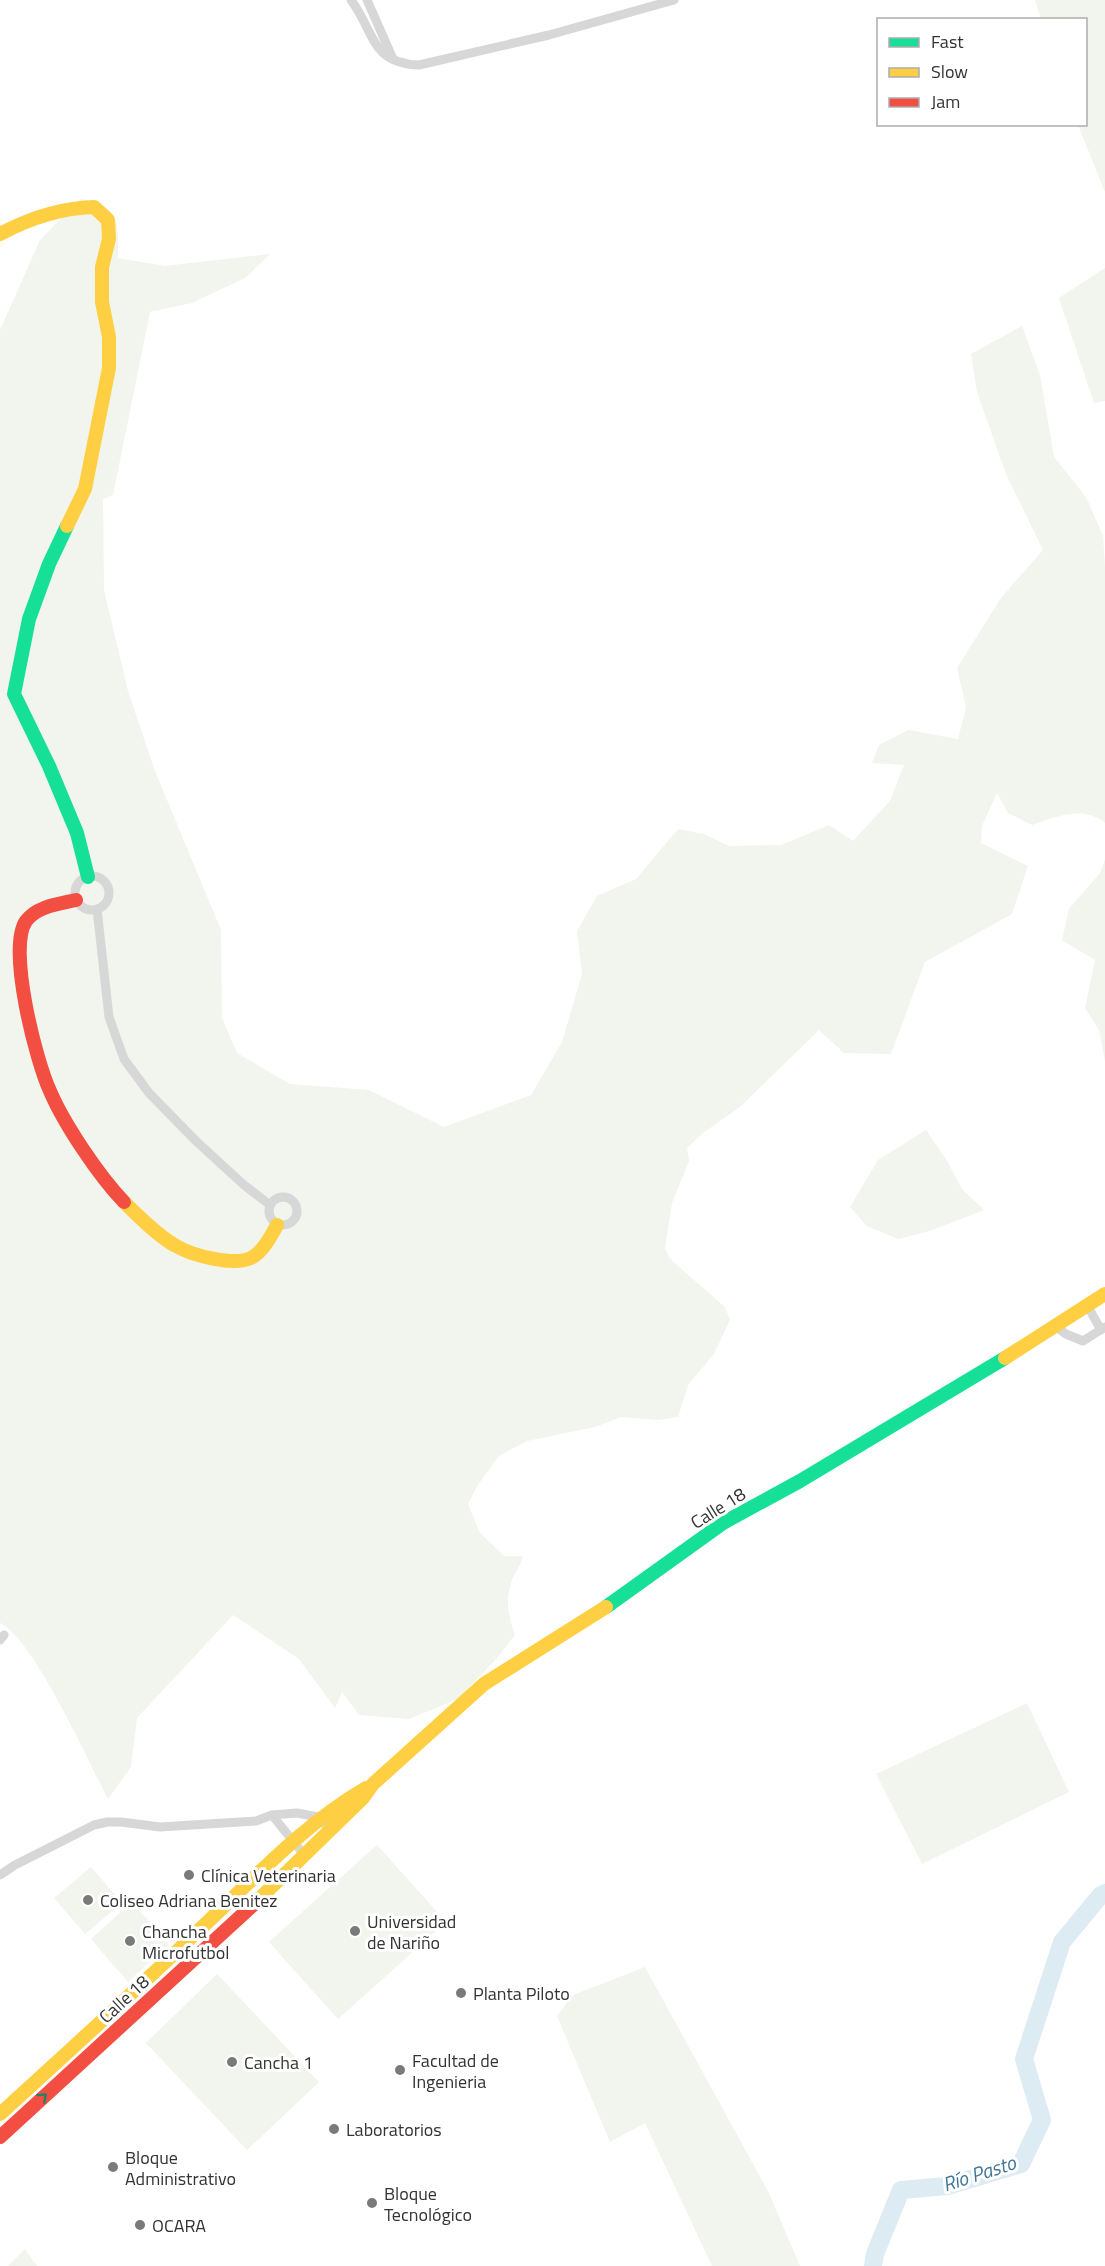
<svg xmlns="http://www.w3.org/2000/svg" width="1105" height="2266" font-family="'Titillium Web',sans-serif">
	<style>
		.green { fill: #f1f5ed }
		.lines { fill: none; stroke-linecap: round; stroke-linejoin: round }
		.river { stroke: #ddebf3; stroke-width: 18 }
		.street { stroke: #d7d7d7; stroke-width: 9 }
		.fast { stroke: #16e098; stroke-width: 14 }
		.slow { stroke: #ffcf43; stroke-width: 14 }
		.jam { stroke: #f24e42; stroke-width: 14 }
		.oneway { stroke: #268160 }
		.poi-dot { fill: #7a7a7a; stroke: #fff; stroke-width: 2 }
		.labels { text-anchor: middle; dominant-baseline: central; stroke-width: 6; stroke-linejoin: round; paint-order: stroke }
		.street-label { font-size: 18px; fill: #333; stroke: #fff }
		.poi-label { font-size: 18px; fill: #333; stroke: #fff; text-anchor: start }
		.water-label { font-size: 20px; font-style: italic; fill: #3f7597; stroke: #fff }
	</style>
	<rect width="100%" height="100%" fill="#fff"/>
	<g class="green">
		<path d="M1035,0H1105V192L1078,125L1086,124V20L1041,19Z"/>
		<path d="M80,199C122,205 118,224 118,258L165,266L270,254L245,278L192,303L150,312L113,495L103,499L104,590L128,691L155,771L221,930L222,1018L237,1053L290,1084L369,1090L444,1127L531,1095L562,1042L582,974L577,931L597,896L636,879L678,829L704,834L729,846L781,845L829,825L853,841L890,801L904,765L872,763L879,745L908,730L958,739L966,707L957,668L1001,598L1043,550L1006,474L977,392L971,354L1022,326L1040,375L1054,457L1086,497L1103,536L1105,567V823C1083,805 1056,817 1032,825L1008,813L997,793L982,826L981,843L1028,866L1012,914L925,962L891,1054L844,1053L819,1030L740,1107L703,1133L687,1148L689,1161L672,1203L665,1248L670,1259L725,1307L730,1320L714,1354L688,1385L678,1417L658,1420L621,1417L595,1427L527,1441L499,1456L477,1486L468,1504L480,1533L504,1556H523C520,1568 513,1574 511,1583C505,1602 509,1617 515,1635L497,1658L458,1699L409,1719L359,1715L342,1692L335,1708L299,1659L233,1615L137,1718L131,1767L108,1799C88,1761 34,1639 0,1623V330L40,240Z"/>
		<path d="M1105,268V401L1094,403L1059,298Z"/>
		<path d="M1105,859V1061L1099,1030L1085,1008L1095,960L1062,940L1069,909L1100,873Z"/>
		<path d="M926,1130L947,1161L962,1189L984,1210L930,1231L898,1239L867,1226L850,1207L878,1160Z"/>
		<path d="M1027,1703L1069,1792L922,1864L876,1774Z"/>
		<path d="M377,1845L446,1922L338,2019L269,1942Z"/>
		<path d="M91,1867L122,1903L85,1934L54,1898Z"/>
		<path d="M132,1902L169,1944L128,1982L91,1939Z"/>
		<path d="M645,1967L769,2193L800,2266H712L645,2123L610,2142L557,2016L573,1995Z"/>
		<path d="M217,1974L319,2082L247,2150L146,2043Z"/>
		<path d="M25,2249L37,2266H8Z"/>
	</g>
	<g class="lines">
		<path class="river" d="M873,2266L875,2254L901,2190L947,2186L1021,2164L1042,2120L1024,2059L1062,1942L1100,1896L1105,1893"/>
		<g class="street">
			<path d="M351,0C375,32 370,63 419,65L549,35L674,0"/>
			<path d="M367,0L393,59"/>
			<circle cx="92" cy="893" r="17"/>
			<path d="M97,909L109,1017L124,1059L149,1093L196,1141L244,1185L270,1205"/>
			<circle cx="283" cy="1211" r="14"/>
			<path d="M1087,1305L1101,1330"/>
			<path d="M1055,1326L1066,1334L1083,1341L1105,1327"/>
			<path d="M0,1640L4,1635"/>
			<path d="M272,1815L305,1856"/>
			<path d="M0,1875L15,1865L94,1825L107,1822H121L160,1827L256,1821L272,1815L297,1813L318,1817L331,1830"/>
		</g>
		<g class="fast">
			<path d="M67,526L49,564L29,619L14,694L49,766L77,833L88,877"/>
			<path d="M606,1607L723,1523L800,1481L1005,1358"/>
		</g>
		<g class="slow">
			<path d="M0,234C30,218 60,208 94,207L108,220L109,239L102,267V302L109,337V368L85,489L67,526"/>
			<path d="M124,1202C138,1216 160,1238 178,1247C194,1256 234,1266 251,1258C263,1252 271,1236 277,1225"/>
			<path d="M1005,1358L1105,1294"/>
			<path d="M253,1905L363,1798L373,1784L484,1684L606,1607"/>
			<path d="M0,2114C66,2054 132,1994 197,1932C252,1881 301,1826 366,1788"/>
		</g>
		<g class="jam">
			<path d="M76,900C59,904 37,906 26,921C7,948 36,1061 50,1091C64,1124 99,1176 124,1202"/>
			<path d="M0,2137L253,1905"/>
		</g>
	</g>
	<defs><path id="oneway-chevron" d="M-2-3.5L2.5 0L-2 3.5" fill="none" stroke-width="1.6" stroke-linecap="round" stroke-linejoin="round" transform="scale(1.5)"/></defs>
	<use class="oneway" href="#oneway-chevron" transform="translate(43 2097) rotate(-42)"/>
	<g class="poi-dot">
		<circle cx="189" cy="1875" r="6"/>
		<circle cx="88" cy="1900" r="6"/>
		<circle cx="355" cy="1931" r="6"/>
		<circle cx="130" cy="1941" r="6"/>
		<circle cx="461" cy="1993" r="6"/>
		<circle cx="232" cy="2062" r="6"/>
		<circle cx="400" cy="2070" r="6"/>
		<circle cx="334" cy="2129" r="6"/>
		<circle cx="113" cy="2167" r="6"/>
		<circle cx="372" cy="2203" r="6"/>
		<circle cx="140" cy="2225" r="6"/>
	</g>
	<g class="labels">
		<g class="street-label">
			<text transform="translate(718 1508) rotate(-32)">Calle 18</text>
			<text transform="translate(124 1999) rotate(-43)">Calle 18</text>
		</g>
		<g class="poi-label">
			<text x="201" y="1875">Clínica Veterinaria</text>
			<text x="100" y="1900">Coliseo Adriana Benitez</text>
			<text x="367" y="1921">Universidad<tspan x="367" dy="21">de Nariño</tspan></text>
			<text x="142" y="1931">Chancha<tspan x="142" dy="21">Microfutbol</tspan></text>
			<text x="473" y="1993">Planta Piloto</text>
			<text x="412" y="2060">Facultad de<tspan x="412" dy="21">Ingenieria</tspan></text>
			<text x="244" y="2062">Cancha 1</text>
			<text x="346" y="2129">Laboratorios</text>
			<text x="125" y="2157">Bloque<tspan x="125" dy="21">Administrativo</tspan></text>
			<text x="384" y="2193">Bloque<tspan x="384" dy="21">Tecnológico</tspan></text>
			<text x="152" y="2225">OCARA</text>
		</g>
		<g class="water-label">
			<text transform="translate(979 2173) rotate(-18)">Río Pasto</text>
		</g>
	</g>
	<rect x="877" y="18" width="210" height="108" fill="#ffffff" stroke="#adadad" stroke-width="1.5"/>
	<rect x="889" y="38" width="30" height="9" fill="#16e098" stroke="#adadad" stroke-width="1.5"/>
	<text x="931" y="48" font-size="18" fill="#333333">Fast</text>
	<rect x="889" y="68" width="30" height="9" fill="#ffcf43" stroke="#adadad" stroke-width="1.5"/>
	<text x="931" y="78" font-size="18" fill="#333333">Slow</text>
	<rect x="889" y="98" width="30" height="9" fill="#f24e42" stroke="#adadad" stroke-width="1.5"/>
	<text x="931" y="108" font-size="18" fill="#333333">Jam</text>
</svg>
